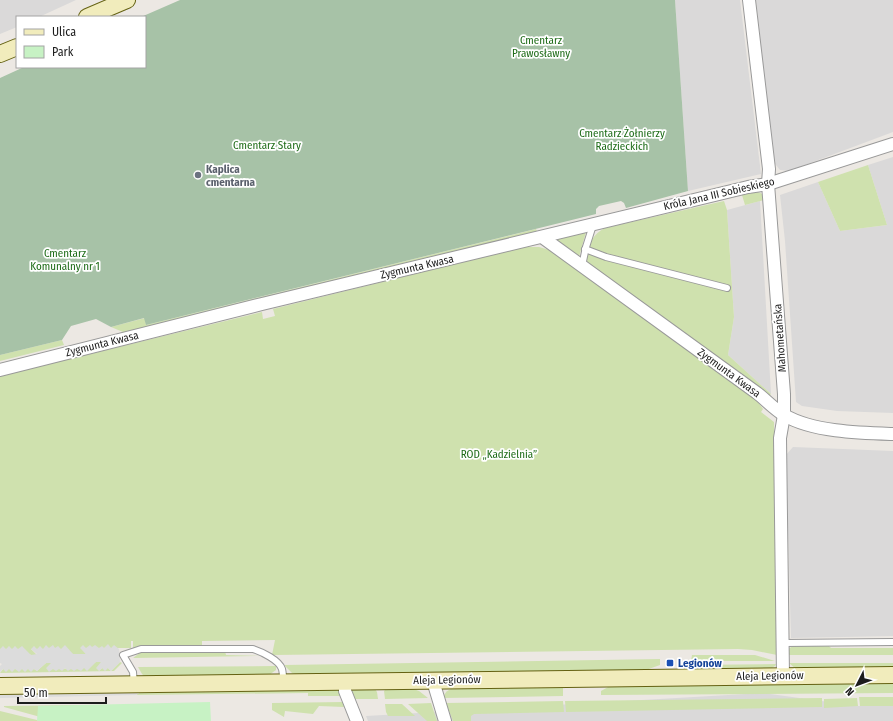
<svg xmlns="http://www.w3.org/2000/svg" width="893" height="721" font-family="'Fira Sans Condensed',sans-serif">
	<style>
		.residential { fill: #dad9d9 }
		.grass { fill: #cfe1ae }
		.cemetery { fill: #a7c2a7 }
		.park { fill: #c7f2c4 }
		.parking { fill: #dcdcdc }
		.lines { fill: none; stroke-linecap: round; stroke-linejoin: round }
		.lane-casing { stroke: #999; stroke-width: 8 }
		.street-casing { stroke: #999; stroke-width: 14 }
		.secondary-casing { stroke: #646112; stroke-width: 18 }
		.lane { stroke: #fff; stroke-width: 6 }
		.street { stroke: #fff; stroke-width: 12 }
		.secondary { stroke: #f1ecbc; stroke-width: 16 }
		.worship-dot { fill: #6b7280; stroke: #fff; stroke-width: 1.5 }
		.transit-dot { fill: #1a4fb4; stroke: #fff; stroke-width: 1.5 }
		.labels { text-anchor: middle; dominant-baseline: central; stroke-width: 3.5; stroke-linejoin: round; paint-order: stroke }
		.park-label { font-size: 11px; fill: #1e6c18; stroke: #fff }
		.worship-label { font-size: 11px; font-weight: bold; fill: #5b616d; stroke: #fff; text-anchor: start }
		.street-label { font-size: 11px; fill: #1c1c1c; stroke: #fff }
		.transit-label { font-size: 11px; font-weight: bold; fill: #164399; stroke: #fff; text-anchor: start }
	</style>
	<rect width="100%" height="100%" fill="#ece8e3"/>
	<g class="residential">
		<path d="M0,0H76L39,17H17V27L0,34Z"/>
		<path d="M675,0H740L761,174L688,191Z"/>
		<path d="M756,0H893V132L789,171L780,170L772,160Z"/>
		<path d="M893,157V413L837,411L802,406L796,402L785,241L780,195L818,182L840,231L887,225L868,165Z"/>
		<path d="M760,201L771,394L728,355L734,317L727,210Z"/>
		<path d="M793,447L893,451V636L791,638L786,455Z"/>
		<path d="M763,693L858,706H893V721H368L366,716Z"/>
	</g>
	<g class="grass">
		<path d="M868,165L887,225L840,231L818,182Z"/>
		<path d="M757,192C763,193 763,195 764,200L745,205L742,195Z"/>
		<path d="M724,201L727,210L734,317L728,355L771,394L769,396L588,265C584,250 591,235 605,228Z"/>
		<path d="M536,229L537,231L128,332H123L111,327L145,318L146,325Z"/>
		<path d="M586,232L579,257L556,243L555,238Z"/>
		<path d="M523,247H539L553,251L753,395L763,409L761,412L774,422L777,655L752,650L738,649L274,655H272L275,640L202,641V646L133,648V641H131V648H81L86,654H73L61,649H31L37,655H31L18,649H0V376L262,312L263,319L275,316L273,309Z"/>
		<path d="M62,340L64,345L0,361V355Z"/>
		<path d="M828,645L831,648H893V655H787L788,649L793,646Z"/>
		<path d="M225,651L226,655L262,656L133,658L141,652Z"/>
		<path d="M692,655H755L775,661H691Z"/>
		<path d="M660,659V665L643,671L298,675L292,673L284,665Z"/>
		<path d="M96,662H101L99,671L102,668H108L111,671L120,662L122,663L114,671L0,673L3,669H34L37,671L46,663H51L53,669L84,668Z"/>
		<path d="M789,663H893V668L796,669Z"/>
		<path d="M776,664L775,666L770,669H701L690,665Z"/>
		<path d="M276,666V670L269,675L145,677L142,674L138,667Z"/>
		<path d="M893,682V693L601,695V691L610,686Z"/>
		<path d="M562,686L563,687V696L443,698C446,690 449,689 457,688Z"/>
		<path d="M408,687L419,691L428,698L385,699L384,691L387,688Z"/>
		<path d="M341,688L344,696H308V693L136,695L144,690Z"/>
		<path d="M350,689H375L377,692L378,699H351Z"/>
		<path d="M859,697H893V706H860Z"/>
		<path d="M822,698V707L566,712L565,701Z"/>
		<path d="M857,698L858,706L824,708V699Z"/>
		<path d="M563,701L564,712L474,714L471,716V721H453L446,703Z"/>
		<path d="M343,702L344,707L319,706L313,714L285,711L284,717L272,710V703Z"/>
		<path d="M431,703L437,721H427L408,704Z"/>
		<path d="M385,704H402L415,716H388L386,712Z"/>
		<path d="M83,705L55,721L4,707V706Z"/>
		<path d="M0,711L41,721H0Z"/>
	</g>
	<path class="cemetery" d="M180,0H675L688,191L626,208L624,203L621,201L599,206L596,209V214L146,325L144,318L111,327L96,319L71,326L62,340L0,355V78L24,67H145V17H141Z"/>
	<path class="park" d="M210,702L211,721H37L38,706Z"/>
	<g class="parking">
		<path d="M108,644L111,648L114,645L119,649L120,662L111,671L108,668L105,671L102,668L99,671L96,668L101,662H96L87,671L84,668L81,671L77,669L74,671L71,669L68,671L65,668L62,671L59,669L56,671L53,669L49,672L46,668L51,663H46L37,671L34,669L31,672L28,669L25,672L22,669L19,672L15,669L12,672L9,669L6,672L3,669L0,672V666L2,664L0,663V649L3,646L6,649L9,646L12,649L15,646L18,649L22,646L31,655L37,654L31,649L34,646L37,649L40,646L43,649L46,645L49,648L53,645L55,648L58,646L61,649L65,645L73,654H86L80,648L83,645L86,648L90,645L92,647L95,645L99,648L102,646L104,648Z"/>
		<path d="M144,690L136,695L0,698V692Z"/>
	</g>
	<g class="lines">
		<g class="lane-casing">
			<g id="lane">
				<path d="M585,249L606,257L727,288"/>
				<path d="M582,266L586,247L593,225"/>
				<path d="M783,643L893,642"/>
				<path d="M134,684L133,672L123,655L141,649H253C262,652 279,660 282,669C283,673 283,678 284,682"/>
			</g>
		</g>
		<g class="street-casing">
			<g id="street">
				<path d="M749,0L769,169L768,184L784,394V415L780,438L783,676"/>
				<path d="M542,237L757,393C766,400 774,409 784,415C813,432 860,433 893,434"/>
				<path d="M0,370L262,304L748,187L768,184L893,144"/>
				<path d="M345,681V691L357,721"/>
				<path d="M433,681L445,721"/>
			</g>
		</g>
		<g class="secondary-casing">
			<g id="secondary">
				<path d="M87,17L127,0"/>
				<path d="M0,54L17,47"/>
				<path d="M0,686L893,675"/>
			</g>
		</g>
		<use href="#lane" class="lane"/>
		<use href="#street" class="street"/>
		<use href="#secondary" class="secondary"/>
	</g>
	<circle class="worship-dot" cx="198" cy="175" r="4"/>
	<rect class="transit-dot" x="666" y="659" width="8" height="8" rx="2"/>
	<g class="labels">
		<g class="park-label">
			<text x="541" y="40">Cmentarz<tspan x="541" dy="13">Prawosławny</tspan></text>
			<text x="622" y="133">Cmentarz Żołnierzy<tspan x="622" dy="13">Radzieckich</tspan></text>
			<text x="267" y="145">Cmentarz Stary</text>
			<text x="65" y="253">Cmentarz<tspan x="65" dy="13">Komunalny nr 1</tspan></text>
			<text x="499" y="454">ROD „Kadzielnia”</text>
		</g>
		<g class="worship-label">
			<text x="206" y="169">Kaplica<tspan x="206" dy="13">cmentarna</tspan></text>
		</g>
		<g class="street-label">
			<text transform="translate(719 194) rotate(-13)">Króla Jana III Sobieskiego</text>
			<text transform="translate(417 267) rotate(-13)">Zygmunta Kwasa</text>
			<text transform="translate(780 338) rotate(-94)">Mahometańska</text>
			<text transform="translate(102 344) rotate(-14)">Zygmunta Kwasa</text>
			<text transform="translate(729 373) rotate(36)">Zygmunta Kwasa</text>
			<text transform="translate(770 676) rotate(-1)">Aleja Legionów</text>
			<text transform="translate(447 680) rotate(-1)">Aleja Legionów</text>
		</g>
		<g class="transit-label">
			<text x="678" y="663">Legionów</text>
		</g>
	</g>
	<rect x="16" y="16" width="130" height="52" fill="#ffffff" stroke="#a4a4a4"/>
	<rect x="24" y="29" width="20" height="6" fill="#f1ecbc" stroke="#a4a4a4"/>
	<text x="52" y="36" font-size="12" fill="#1c1c1c">Ulica</text>
	<rect x="24" y="46" width="20" height="12" fill="#c7f2c4" stroke="#a4a4a4"/>
	<text x="52" y="56" font-size="12" fill="#1c1c1c">Park</text>
	<g transform="translate(857 685) rotate(228)" stroke="#ffffff" stroke-width="3" paint-order="stroke">
	<path d="M0-3L7 15L0 10L-7 15Z" fill="#1c1c1c"/>
	<text y="-6" font-size="11" font-weight="bold" text-anchor="middle" fill="#1c1c1c">N</text>
	</g>
	<path d="M18 697v6h88v-6" fill="none" stroke="#1c1c1c" stroke-width="2"/>
	<text x="24" y="697" font-size="12" fill="#1c1c1c" stroke="#ffffff" stroke-width="3" paint-order="stroke">50 m</text>
</svg>
